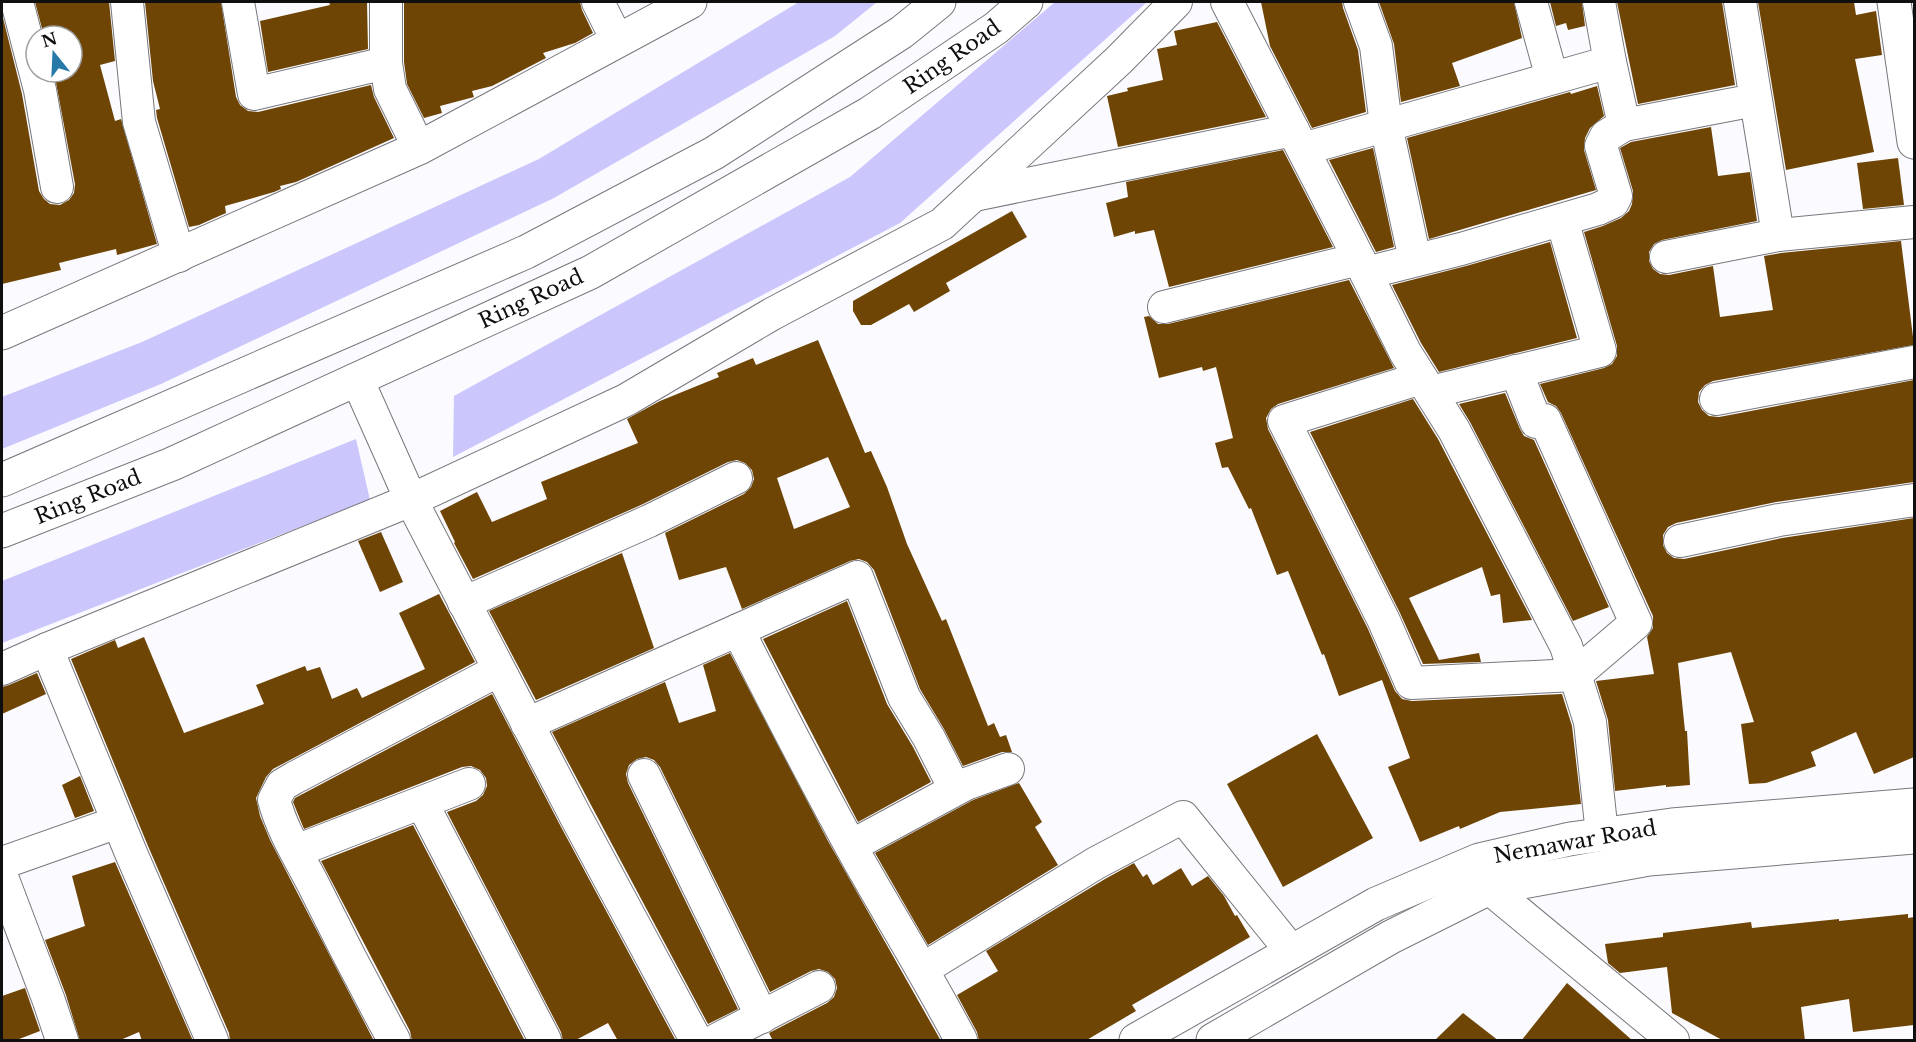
<svg xmlns="http://www.w3.org/2000/svg" width="1916" height="1042" font-family="'Libre Baskerville',serif">
	<style>
		.green { fill: #cbc7fd }
		.building { fill: #6e4504; fill-rule: evenodd }
		.lines { fill: none; stroke-linecap: round; stroke-linejoin: round }
		.minor-casing { stroke: #78787c; stroke-width: 34 }
		.tertiary-casing { stroke: #78787c; stroke-width: 35 }
		.primary-casing { stroke: #78787c; stroke-width: 35 }
		.trunk-casing { stroke: #78787c; stroke-width: 35 }
		.minor { stroke: #fff; stroke-width: 32 }
		.tertiary { stroke: #fff; stroke-width: 33 }
		.primary { stroke: #fff; stroke-width: 33 }
		.trunk { stroke: #fff; stroke-width: 33 }
		.labels { text-anchor: middle; dominant-baseline: central; stroke-width: 6; stroke-linejoin: round; paint-order: stroke }
		.street-label { font-size: 21px; fill: #0f0f10; stroke: #fff }
	</style>
	<rect width="100%" height="100%" fill="#fafaff"/>
	<g class="green">
		<path d="M799,2H877L835,36L554,198L161,384L2,449V397L142,342L539,159Z"/>
		<path d="M1055,2H1144L1146,3L900,223L453,457L454,396L850,177Z"/>
		<path d="M356,439L370,500L2,643V581Z"/>
	</g>
	<g class="building">
		<path d="M35,2H109L115,61L100,65L115,121L121,119L157,244L117,255L116,249L59,263L61,270L2,284V14L22,94L39,191L44,199L50,204L60,205L69,200L74,193L75,184L54,72H72V36H44Z"/>
		<path d="M145,2H221L236,97L240,105L248,111L258,112L371,85L374,97L394,138L296,182L280,186L281,189L274,192L225,206L226,213L199,225L189,227L157,118L156,110L160,109L153,81Z"/>
		<path d="M329,2H367L368,49L268,72L260,21L330,5Z"/>
		<path d="M404,2H580L582,10L593,33L575,43L543,53L546,58L492,86L472,91L474,97L440,106L442,113L424,118L407,84L404,62Z"/>
		<path d="M1261,2H1342L1343,8L1358,50L1366,112L1312,128L1270,46Z"/>
		<path d="M1379,2H1514L1522,38L1452,63L1460,86L1401,102L1394,44Z"/>
		<path d="M1550,2H1582L1585,26L1568,30L1566,23L1556,26Z"/>
		<path d="M1617,2H1722L1735,85L1638,104Z"/>
		<path d="M1758,2H1854L1856,15L1876,11L1882,55L1855,59L1874,152L1786,170Z"/>
		<path d="M1217,22L1266,117L1118,147L1107,96L1128,91L1127,88L1163,80L1157,49L1177,45L1174,31Z"/>
		<path d="M1597,86L1604,116L1590,128L1585,138L1584,150L1596,190L1429,239L1407,138L1570,92L1571,94Z"/>
		<path d="M1711,127L1718,176L1750,172L1757,221L1662,240L1654,244L1649,252V261L1653,269L1660,274L1669,275L1713,266L1720,317L1773,310L1764,256L1781,253L1901,241L1914,345L1713,381L1705,385L1699,392L1698,402L1702,410L1709,416L1719,417L1914,380V482L1776,502L1676,523L1668,527L1663,535V545L1667,553L1674,558L1684,559L1782,538L1914,518V757L1874,774L1856,732L1811,752L1816,766L1766,783L1749,784L1741,724L1754,722L1731,652L1678,663L1685,731H1687L1690,785L1666,787V785L1615,791L1608,720L1596,681L1654,674L1647,637L1653,628V616L1561,413L1556,406L1548,402L1540,384L1604,368L1612,364L1617,356V346L1584,232L1603,226L1621,218L1629,211L1632,204L1633,191L1620,148L1631,142Z"/>
		<path d="M1373,148L1394,247L1376,252L1329,160Z"/>
		<path d="M1283,150L1333,247L1169,287L1154,230L1135,234V231L1114,237L1106,203L1128,197L1126,182Z"/>
		<path d="M1898,158L1904,205L1863,209L1857,163Z"/>
		<path d="M1012,211L1027,237L946,283L950,291L914,312L909,304L871,325H861L853,311V301Z"/>
		<path d="M1550,242L1577,338L1439,372L1421,343L1392,285L1466,266Z"/>
		<path d="M1349,280L1394,368L1278,404L1271,409L1266,418L1268,429L1368,629L1395,691L1402,699L1412,701L1562,694L1572,726L1581,804L1500,812L1460,829L1459,826L1420,842L1388,767L1410,758L1382,680L1339,696L1324,654L1322,655L1288,571L1277,575L1251,508L1249,509L1228,467L1222,468L1215,443L1233,438L1216,367L1203,371L1202,367L1159,378L1144,317L1149,316L1158,324H1168Z"/>
		<path d="M818,340L865,453L871,451L887,487L907,544L942,621L946,619L988,726L994,723L1000,737L1006,735L1012,752H1002L963,766L944,729L920,689L874,570L867,562L859,559L850,561L742,609L726,567L679,580L665,533L744,494L751,487L754,479L752,470L745,463L737,460L728,462L641,505L473,579L454,543L455,542L440,511L477,492L492,522L547,499L541,482L638,443L627,419L660,401L719,377L717,373L753,358L756,365ZM828,457L850,507L794,529L777,478Z"/>
		<path d="M1505,393L1520,429L1524,436L1534,440L1609,607L1573,621L1470,422L1459,404Z"/>
		<path d="M1413,399L1438,439L1532,620L1503,623L1500,594L1491,596L1482,567L1409,598L1439,660L1479,653L1481,662L1423,664L1400,613L1310,432Z"/>
		<path d="M381,532L403,582L380,592L358,541Z"/>
		<path d="M622,553L654,648L536,700L489,611Z"/>
		<path d="M439,594L475,662L273,769L266,777L256,798L260,816L270,840L374,1041H230L229,1033L148,846L71,659L115,640L118,648L144,637L184,733L264,704L256,685L305,666L307,671L320,667L332,699L357,688L362,698L425,669L399,613Z"/>
		<path d="M847,601L887,704L913,747L931,782L858,822L763,639Z"/>
		<path d="M730,653L828,841L941,1041H773L769,1033L827,1003L834,997L837,988L835,979L828,972L819,969L811,971L770,992L660,767L654,760L646,757L637,759L629,765L626,774L628,783L738,1009L708,1024L552,732L665,682L679,723L716,711L703,665Z"/>
		<path d="M37,673L46,694L2,714V687L9,685Z"/>
		<path d="M492,694L560,825L676,1041H618L608,1023L574,1041H563L561,1032L447,812L476,801L483,795L487,786L486,778L480,770L471,766L462,767L304,829L293,802L295,798Z"/>
		<path d="M1317,734L1373,838L1283,887L1227,784Z"/>
		<path d="M80,776L94,811L75,818L62,785Z"/>
		<path d="M1019,783L1042,822L1035,827L1058,865L928,945L875,853L973,800Z"/>
		<path d="M413,825L525,1041H412L410,1031L321,861Z"/>
		<path d="M115,862L193,1041H142L139,1032L118,1041H80L66,995L45,940L85,926L72,876Z"/>
		<path d="M1134,863L1143,877L1147,874L1153,885L1181,868L1192,886L1208,876L1224,896L1235,916L1237,915L1250,937L1132,1005L1136,1011L1085,1041H979L977,1032L957,995L998,971L986,951L1105,879Z"/>
		<path d="M1908,914V918L1914,917V1025L1853,1032L1849,999L1801,1007L1805,1041H1724L1672,1013L1667,967L1620,973L1608,963L1605,944L1663,937V933L1751,922L1752,928L1839,919V921Z"/>
		<path d="M1567,983L1598,1010L1633,1041H1521Z"/>
		<path d="M25,988L40,1031L14,1041H2V996Z"/>
		<path d="M1463,1013L1499,1041H1434Z"/>
	</g>
	<g class="lines">
		<g class="minor-casing">
			<g id="minor">
				<path d="M17,2L40,90L57,187"/>
				<path d="M127,2L139,122L179,256"/>
				<path d="M238,2L254,94L386,63"/>
				<path d="M386,2V63L390,89L419,148"/>
				<path d="M598,2L617,40"/>
				<path d="M1227,2L1350,241L1405,352L1454,430L1566,646L1590,722L1602,834"/>
				<path d="M1360,2L1376,46L1386,125L1415,260"/>
				<path d="M1531,2L1552,78"/>
				<path d="M1740,2L1778,235L1914,222"/>
				<path d="M1610,62L1624,125"/>
				<path d="M1303,149L1610,62L1599,2"/>
				<path d="M974,195L1293,130"/>
				<path d="M1666,257L1778,235"/>
				<path d="M1366,273L1461,249L1598,209L1613,202L1616,196L1601,146L1606,136L1624,125L1755,100"/>
				<path d="M1164,307L1359,259"/>
				<path d="M1421,378L1284,421L1384,621L1411,683L1575,675L1636,623L1545,420L1536,422L1516,371"/>
				<path d="M357,379L411,500L576,817L696,1040"/>
				<path d="M1431,392L1600,351L1562,220"/>
				<path d="M1716,399L1914,362"/>
				<path d="M1680,541L1779,520L1914,500"/>
				<path d="M464,603L649,521L736,478"/>
				<path d="M738,630C777,708 817,785 859,861C893,921 929,979 961,1040"/>
				<path d="M47,649L131,853L212,1040"/>
				<path d="M2,669L47,649L411,500L626,400L772,314L942,224L1119,60L1176,2"/>
				<path d="M527,724L857,577L904,697L929,738L955,789"/>
				<path d="M644,775L762,1017"/>
				<path d="M422,803L545,1040"/>
				<path d="M851,846L966,784L1008,769"/>
				<path d="M296,851L469,784"/>
				<path d="M2,863L118,822"/>
				<path d="M1482,870L1489,888L1673,1040"/>
				<path d="M2,877L49,1001L62,1040"/>
				<path d="M923,969L1096,863L1183,817L1292,952"/>
				<path d="M394,1040C366,989 339,937 313,884C299,857 282,830 274,800L282,785L294,778L499,670"/>
				<path d="M716,1040L819,987"/>
			</g>
		</g>
		<g class="tertiary-casing">
			<g id="tertiary">
				<path d="M1894,2L1914,142"/>
				<path d="M2,333L419,148L690,2"/>
			</g>
		</g>
		<g class="primary-casing">
			<g id="primary">
				<path d="M2,480L526,252L714,153L902,32L939,2"/>
				<path d="M2,531L172,464L591,272L870,113L996,28L1026,2"/>
			</g>
		</g>
		<g class="trunk-casing">
			<g id="trunk">
				<path d="M1136,1040L1376,904L1479,860L1570,839L1672,825L1914,805"/>
				<path d="M1213,1040L1391,937L1489,888L1649,859L1914,837"/>
			</g>
		</g>
		<use href="#minor" class="minor"/>
		<use href="#tertiary" class="tertiary"/>
		<use href="#primary" class="primary"/>
		<use href="#trunk" class="trunk"/>
	</g>
	<g class="labels">
		<g class="street-label">
			<text transform="translate(952 57) rotate(-35)">Ring Road</text>
			<text transform="translate(531 299) rotate(-25)">Ring Road</text>
			<text transform="translate(88 497) rotate(-22)">Ring Road</text>
			<text transform="translate(1575 842) rotate(-10)">Nemawar Road</text>
		</g>
	</g>
	<rect width="1916" height="1042" fill="none" stroke="#0f0f10" stroke-width="6"/>
	<g transform="translate(54 54) rotate(342)"><circle r="28" fill="#ffffff" stroke="#9f9f9f" stroke-width="1.5"/>
	<path d="M0-4.5L10 22L0 15L-10 22Z" fill="#2679a9"/>
	<text y="-9" font-size="16" font-weight="bold" text-anchor="middle" fill="#0f0f10">N</text>
	</g>
</svg>
